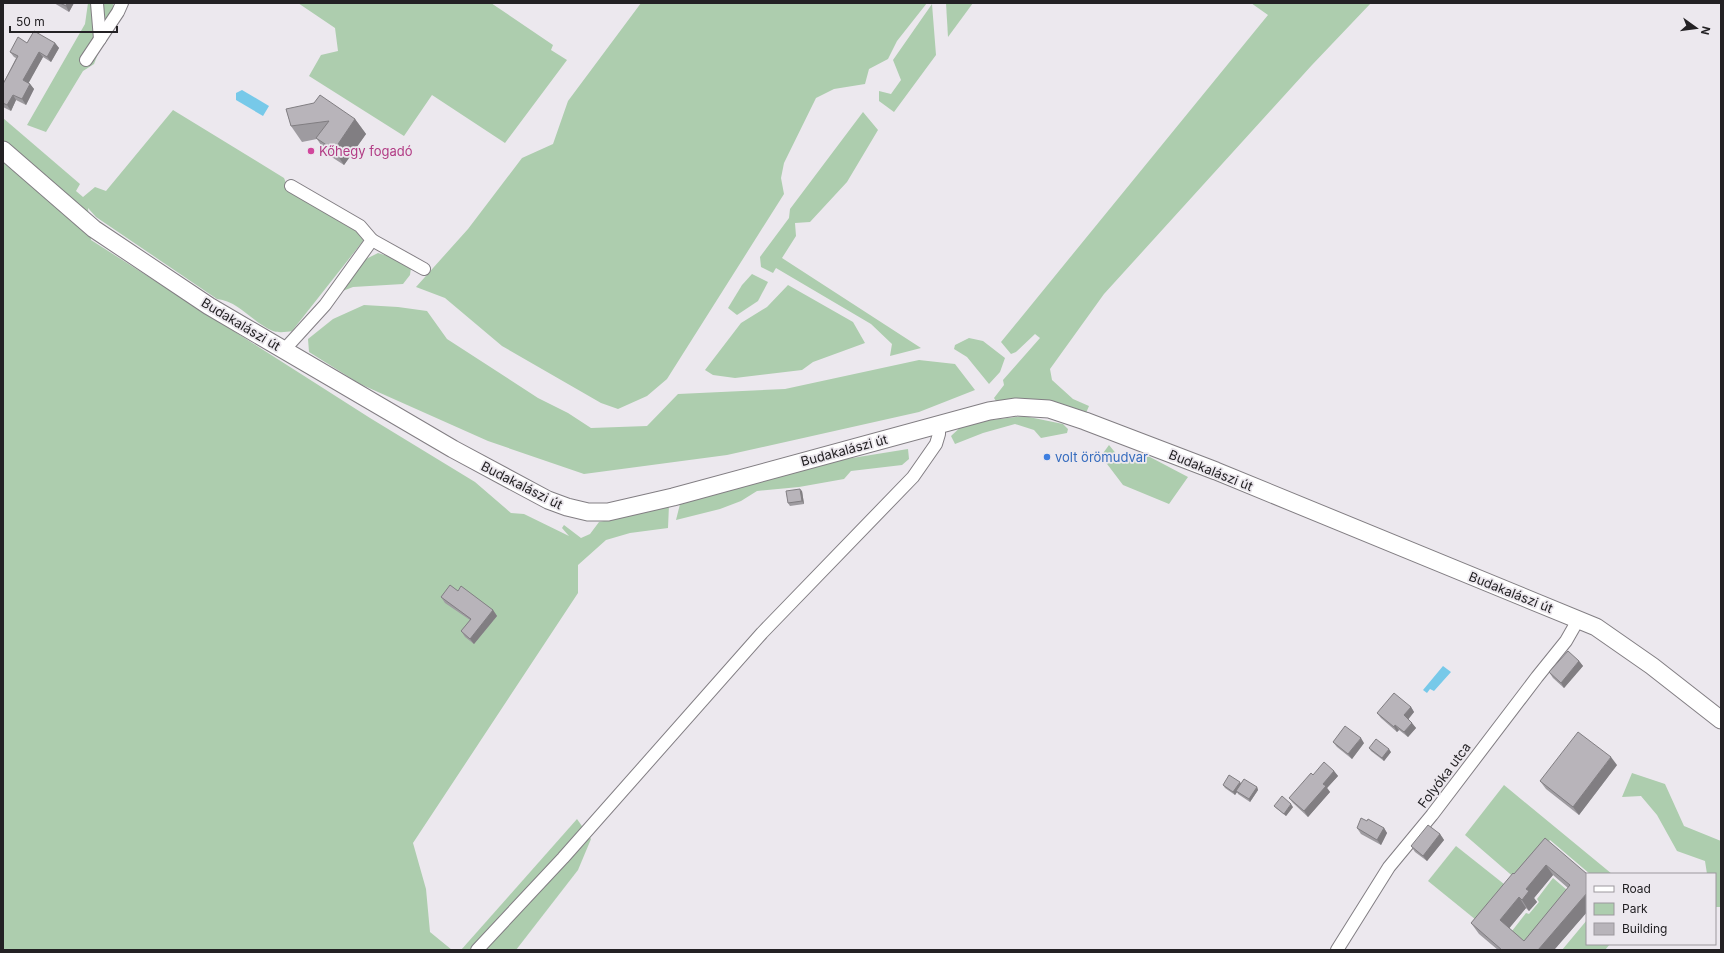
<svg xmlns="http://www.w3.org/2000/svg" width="1724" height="953" font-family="Inter,sans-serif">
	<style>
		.green { fill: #adcdae }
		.water { fill: #77c9e9 }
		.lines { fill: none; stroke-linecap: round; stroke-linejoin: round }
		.minor-casing { stroke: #827e83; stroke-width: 14 }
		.secondary-casing { stroke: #827e83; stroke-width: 19 }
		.minor { stroke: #fff; stroke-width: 12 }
		.secondary { stroke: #fff; stroke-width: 17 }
		.wall { fill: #9e9ba0; fill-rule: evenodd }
		.shaded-wall { fill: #817e82 }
		.building { fill: #b8b4ba; stroke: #817e82; fill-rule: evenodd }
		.hotel-dot { fill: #d1479c; stroke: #ece8ee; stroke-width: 1.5 }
		.shop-dot { fill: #3f7fe0; stroke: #ece8ee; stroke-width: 1.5 }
		.labels { text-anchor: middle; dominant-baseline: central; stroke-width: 3.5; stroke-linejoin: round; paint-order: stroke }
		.hotel-label { font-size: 13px; fill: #b23c85; stroke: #ece8ee; text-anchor: start }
		.street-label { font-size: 13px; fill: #232124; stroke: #ece8ee }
		.shop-label { font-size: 13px; fill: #366cbe; stroke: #ece8ee; text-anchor: start }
	</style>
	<rect width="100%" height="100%" fill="#ece8ee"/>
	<g class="green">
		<path d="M88,3H113L114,12L94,64L83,71L46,132L27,125L85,24Z"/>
		<path d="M298,3H491L553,45L551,50L567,60L505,143L432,95L404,136L309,76L321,55L338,51L335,28Z"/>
		<path d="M641,3H927L897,41L888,59L869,69L865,84L834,89L816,98L784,163L781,178L784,194L667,379L647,396L618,409L601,403L502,346L445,298L416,287L468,229L522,158L553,144L568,101Z"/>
		<path d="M946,3H973L948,37Z"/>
		<path d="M1251,3H1371L1312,65L1104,294L1050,369L1052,380L1073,399L1089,406L1086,413L1016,401H996L994,398L1004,385L1003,380L1040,338L1035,334L1016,352L1011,354L1001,342L1268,15Z"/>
		<path d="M932,4L936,55L894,112L879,101V91L891,94L901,80L893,60Z"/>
		<path d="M173,110L284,178L289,190L362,233L363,241L292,331C287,332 278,333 273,331C253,323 239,301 217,299L96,217L88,208L91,240L370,418L475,482L511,513L524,514L569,536L562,528L564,525L581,538L590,534L599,522L629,516L669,505L668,528L630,533L606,540L578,565V593L413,843L426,889L430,932L452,950H3V118L80,184L76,191L83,197L95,187L106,191Z"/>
		<path d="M863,112L878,130L847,182L810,222L795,223L796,236L782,258L921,348L890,356L892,344L871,324L776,268L773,273L761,267L760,257L789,218L790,209Z"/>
		<path d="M378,253L391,257L411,268L410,275L403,284L353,287L340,292L362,261Z"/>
		<path d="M752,274L768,282L758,301L737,315L728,308L742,285Z"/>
		<path d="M788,285L853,322L865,343L813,362L802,370L735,378L713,375L705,370L741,323L767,307Z"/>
		<path d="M364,305L398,307L427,311L447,339L538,398L568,413L591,428L647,426L678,394L785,389L919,360L955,364L975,390L919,412L727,455L584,474L488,441L360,384L309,352L308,339L333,319Z"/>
		<path d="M969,338L983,341L1005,358L1000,372L989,384L967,357L954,349L955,345Z"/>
		<path d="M1024,416L1063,424L1068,429L1067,433L1041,438L1034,430L1015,424L983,433L955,444L951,436L965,423Z"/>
		<path d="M1109,445L1122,461L1148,456L1188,477L1169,504L1123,485L1101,456Z"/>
		<path d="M908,449L909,459L902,465L851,471L844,479L799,487L757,491L741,501L720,509L676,520L680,504L846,459Z"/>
		<path d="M1632,773L1665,784L1684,826L1721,841V907H1715V874H1707L1705,861L1677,851L1657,815L1641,796L1622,797Z"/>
		<path d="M1504,785L1612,874H1590L1550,840L1517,880L1465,835Z"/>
		<path d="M577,819L591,839L578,870L516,950H461Z"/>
		<path d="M1456,846L1509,888L1481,924L1428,881Z"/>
		<path d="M1553,878L1574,896L1532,947L1512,931L1526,913L1529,914L1539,902L1537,899Z"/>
		<path d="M1587,920V944H1610L1605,950H1562Z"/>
	</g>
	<g class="water">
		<path d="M242,90L269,106L263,116L236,100V93Z"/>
		<path d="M1443,666L1451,672L1434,691L1430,689L1427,693L1423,690Z"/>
	</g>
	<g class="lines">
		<g class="minor-casing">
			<g id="minor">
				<path d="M97,3L100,39"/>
				<path d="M86,60L118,12L122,3"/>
				<path d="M372,240L424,269"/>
				<path d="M284,350L325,305L372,240L360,226L291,186"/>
				<path d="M477,950L563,858L762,633L913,477L936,444L939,434V424"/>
				<path d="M1337,950L1389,867L1432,815L1537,677L1566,641L1578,620"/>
			</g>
		</g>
		<g class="secondary-casing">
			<path id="secondary" d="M3,150L94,229L209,306L453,449L548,500L567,507L588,512H608L673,497L989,411L1016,407L1049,409L1085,421L1216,471L1596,627L1652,666L1721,720"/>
		</g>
		<use href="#minor" class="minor"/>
		<use href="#secondary" class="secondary"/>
	</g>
	<g class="wall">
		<path d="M54,3H74L69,12Z"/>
		<path d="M27,43H55L59,48L51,62L43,57L28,83L30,84L34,89L26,105L16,100L11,111L3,107V84L16,58L14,57L10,52Z"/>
		<path d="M286,109L355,119L366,134L344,165L327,154L317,139L302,142L291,126Z"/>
		<path d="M802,491L804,504L790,506L788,503Z"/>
		<path d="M458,591L493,610L497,616L474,644L465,637L461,631L470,620L445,603L441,597Z"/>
		<path d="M1579,661L1583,666L1564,688L1553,678L1549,672Z"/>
		<path d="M1411,707L1414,712L1408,719L1416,728L1408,737L1399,730L1397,732L1381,718L1377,713Z"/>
		<path d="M1333,742L1364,743L1352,759L1337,747Z"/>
		<path d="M1369,748L1391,752L1384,761L1371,751Z"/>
		<path d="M1617,765L1579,815L1546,789L1540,781Z"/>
		<path d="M1334,771L1338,776L1327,788L1330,792L1308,817L1293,803L1289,798L1313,775Z"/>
		<path d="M1241,784L1257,787L1258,790L1250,802L1238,794L1237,792L1235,795L1225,788L1223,785Z"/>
		<path d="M1274,806L1293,807L1286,816L1276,808Z"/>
		<path d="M1357,828H1384L1387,833L1381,845L1361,834Z"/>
		<path d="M1440,834L1444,840L1427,861L1415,852L1411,846Z"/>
		<path d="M1545,838L1587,912L1554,950H1498L1479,934L1471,923ZM1553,875L1568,888L1524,941L1509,928L1526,908L1529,911L1537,902L1534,898Z"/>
	</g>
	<g class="shaded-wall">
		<path d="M67,3H74L69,12L66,6Z"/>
		<path d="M55,43L59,48L51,62L47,57Z"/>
		<path d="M39,52L43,57L27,86L23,80Z"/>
		<path d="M30,84L34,89L26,105L22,99Z"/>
		<path d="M13,95L16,100L11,111L7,105Z"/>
		<path d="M355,119L366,134L344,165L334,150Z"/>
		<path d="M800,489L802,491L804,504L802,501Z"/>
		<path d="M493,610L497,616L474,644L470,639Z"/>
		<path d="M1579,661L1583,666L1564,688L1561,683Z"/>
		<path d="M1411,707L1414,712L1407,721L1404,715Z"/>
		<path d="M1412,723L1416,728L1408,737L1404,732Z"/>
		<path d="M1395,725L1399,730L1397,732L1394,727Z"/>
		<path d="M1361,738L1364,743L1352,759L1348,754Z"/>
		<path d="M1389,749L1391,752L1384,761L1382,758Z"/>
		<path d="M1611,757L1617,765L1579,815L1573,807Z"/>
		<path d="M1334,771L1338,776L1327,788L1330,792L1308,817L1304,811L1323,784Z"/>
		<path d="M1240,782L1242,785L1235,795L1233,792Z"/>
		<path d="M1257,787L1258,790L1250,802L1249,799Z"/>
		<path d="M1291,804L1293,807L1286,816L1284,814Z"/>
		<path d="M1384,828L1387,833L1381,845L1377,840Z"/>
		<path d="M1440,834L1444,840L1427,861L1423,856Z"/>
		<path d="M1546,865L1553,875L1534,898L1537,902L1529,911L1522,900L1526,889Z"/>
		<path d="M1587,893V912L1554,950H1538Z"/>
		<path d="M1519,897L1526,908L1507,931L1500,920Z"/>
	</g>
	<g class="building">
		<path d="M60,3H67L66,6Z"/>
		<path d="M34,31L55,43L47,57L39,52L23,80L30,84L22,99L13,95L7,105L3,103V84L18,56L10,52L18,37L27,43Z"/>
		<path d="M320,95L355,119L334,150L316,138L329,121L291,126L286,109L314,103Z"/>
		<path d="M800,489L802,501L788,503L786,491Z"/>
		<path d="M450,585L458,591L461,586L493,610L470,639L461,631L471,619L441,597Z"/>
		<path d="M1568,651L1579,661L1561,683L1549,672Z"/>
		<path d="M1394,693L1411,707L1404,715L1412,723L1404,732L1395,725L1394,727L1377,713Z"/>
		<path d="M1345,726L1361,738L1348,754L1333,742Z"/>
		<path d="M1578,732L1611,757L1573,807L1540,781Z"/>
		<path d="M1376,739L1389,749L1382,758L1369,748Z"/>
		<path d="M1324,762L1334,771L1323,784L1326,786L1304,811L1289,798L1311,773L1313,775Z"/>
		<path d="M1229,775L1240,782L1233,792L1223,785Z"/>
		<path d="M1244,779L1257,787L1249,799L1236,791Z"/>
		<path d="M1282,796L1291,804L1284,814L1274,806Z"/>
		<path d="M1361,818L1367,821L1368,819L1384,828L1377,840L1357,828Z"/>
		<path d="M1428,825L1440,834L1423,856L1411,846Z"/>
		<path d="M1545,838L1587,874V893L1538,950H1502L1471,923L1513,873L1514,874ZM1546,865L1570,885L1524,941L1500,920L1519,897L1522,900L1529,891L1526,889Z"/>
	</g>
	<circle class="hotel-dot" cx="311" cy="151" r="4"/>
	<circle class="shop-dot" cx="1047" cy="457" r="4"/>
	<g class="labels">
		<g class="hotel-label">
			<text x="319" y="151">Kőhegy fogadó</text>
		</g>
		<g class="street-label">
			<text transform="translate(241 324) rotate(31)">Budakalászi út</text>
			<text transform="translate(844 450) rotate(-15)">Budakalászi út</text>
			<text transform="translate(1211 470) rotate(22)">Budakalászi út</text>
			<text transform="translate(522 485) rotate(27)">Budakalászi út</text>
			<text transform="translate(1511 592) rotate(22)">Budakalászi út</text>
			<text transform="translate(1444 775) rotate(-53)">Folyóka utca</text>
		</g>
		<g class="shop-label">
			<text x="1055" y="457">volt örömudvar</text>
		</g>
	</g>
	<rect width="1724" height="953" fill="none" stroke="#232124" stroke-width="8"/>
	<rect x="1586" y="873" width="130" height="72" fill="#ece8ee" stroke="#9c989d"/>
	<rect x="1594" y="886" width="20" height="6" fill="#ffffff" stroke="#9c989d"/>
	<text x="1622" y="893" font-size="12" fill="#232124">Road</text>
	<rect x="1594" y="903" width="20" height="12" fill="#adcdae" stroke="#9c989d"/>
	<text x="1622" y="913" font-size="12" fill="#232124">Park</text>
	<rect x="1594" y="923" width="20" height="12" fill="#b8b4ba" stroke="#9c989d"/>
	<text x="1622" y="933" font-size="12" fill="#232124">Building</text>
	<g transform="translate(1696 28) rotate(104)" stroke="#ece8ee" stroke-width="3" paint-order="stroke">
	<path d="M0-3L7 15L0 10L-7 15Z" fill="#232124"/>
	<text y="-6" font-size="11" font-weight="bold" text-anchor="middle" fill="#232124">N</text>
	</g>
	<path d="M10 26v6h107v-6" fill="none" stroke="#232124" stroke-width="2"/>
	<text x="16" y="26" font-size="12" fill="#232124" stroke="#ece8ee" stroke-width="3" paint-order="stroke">50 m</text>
</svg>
